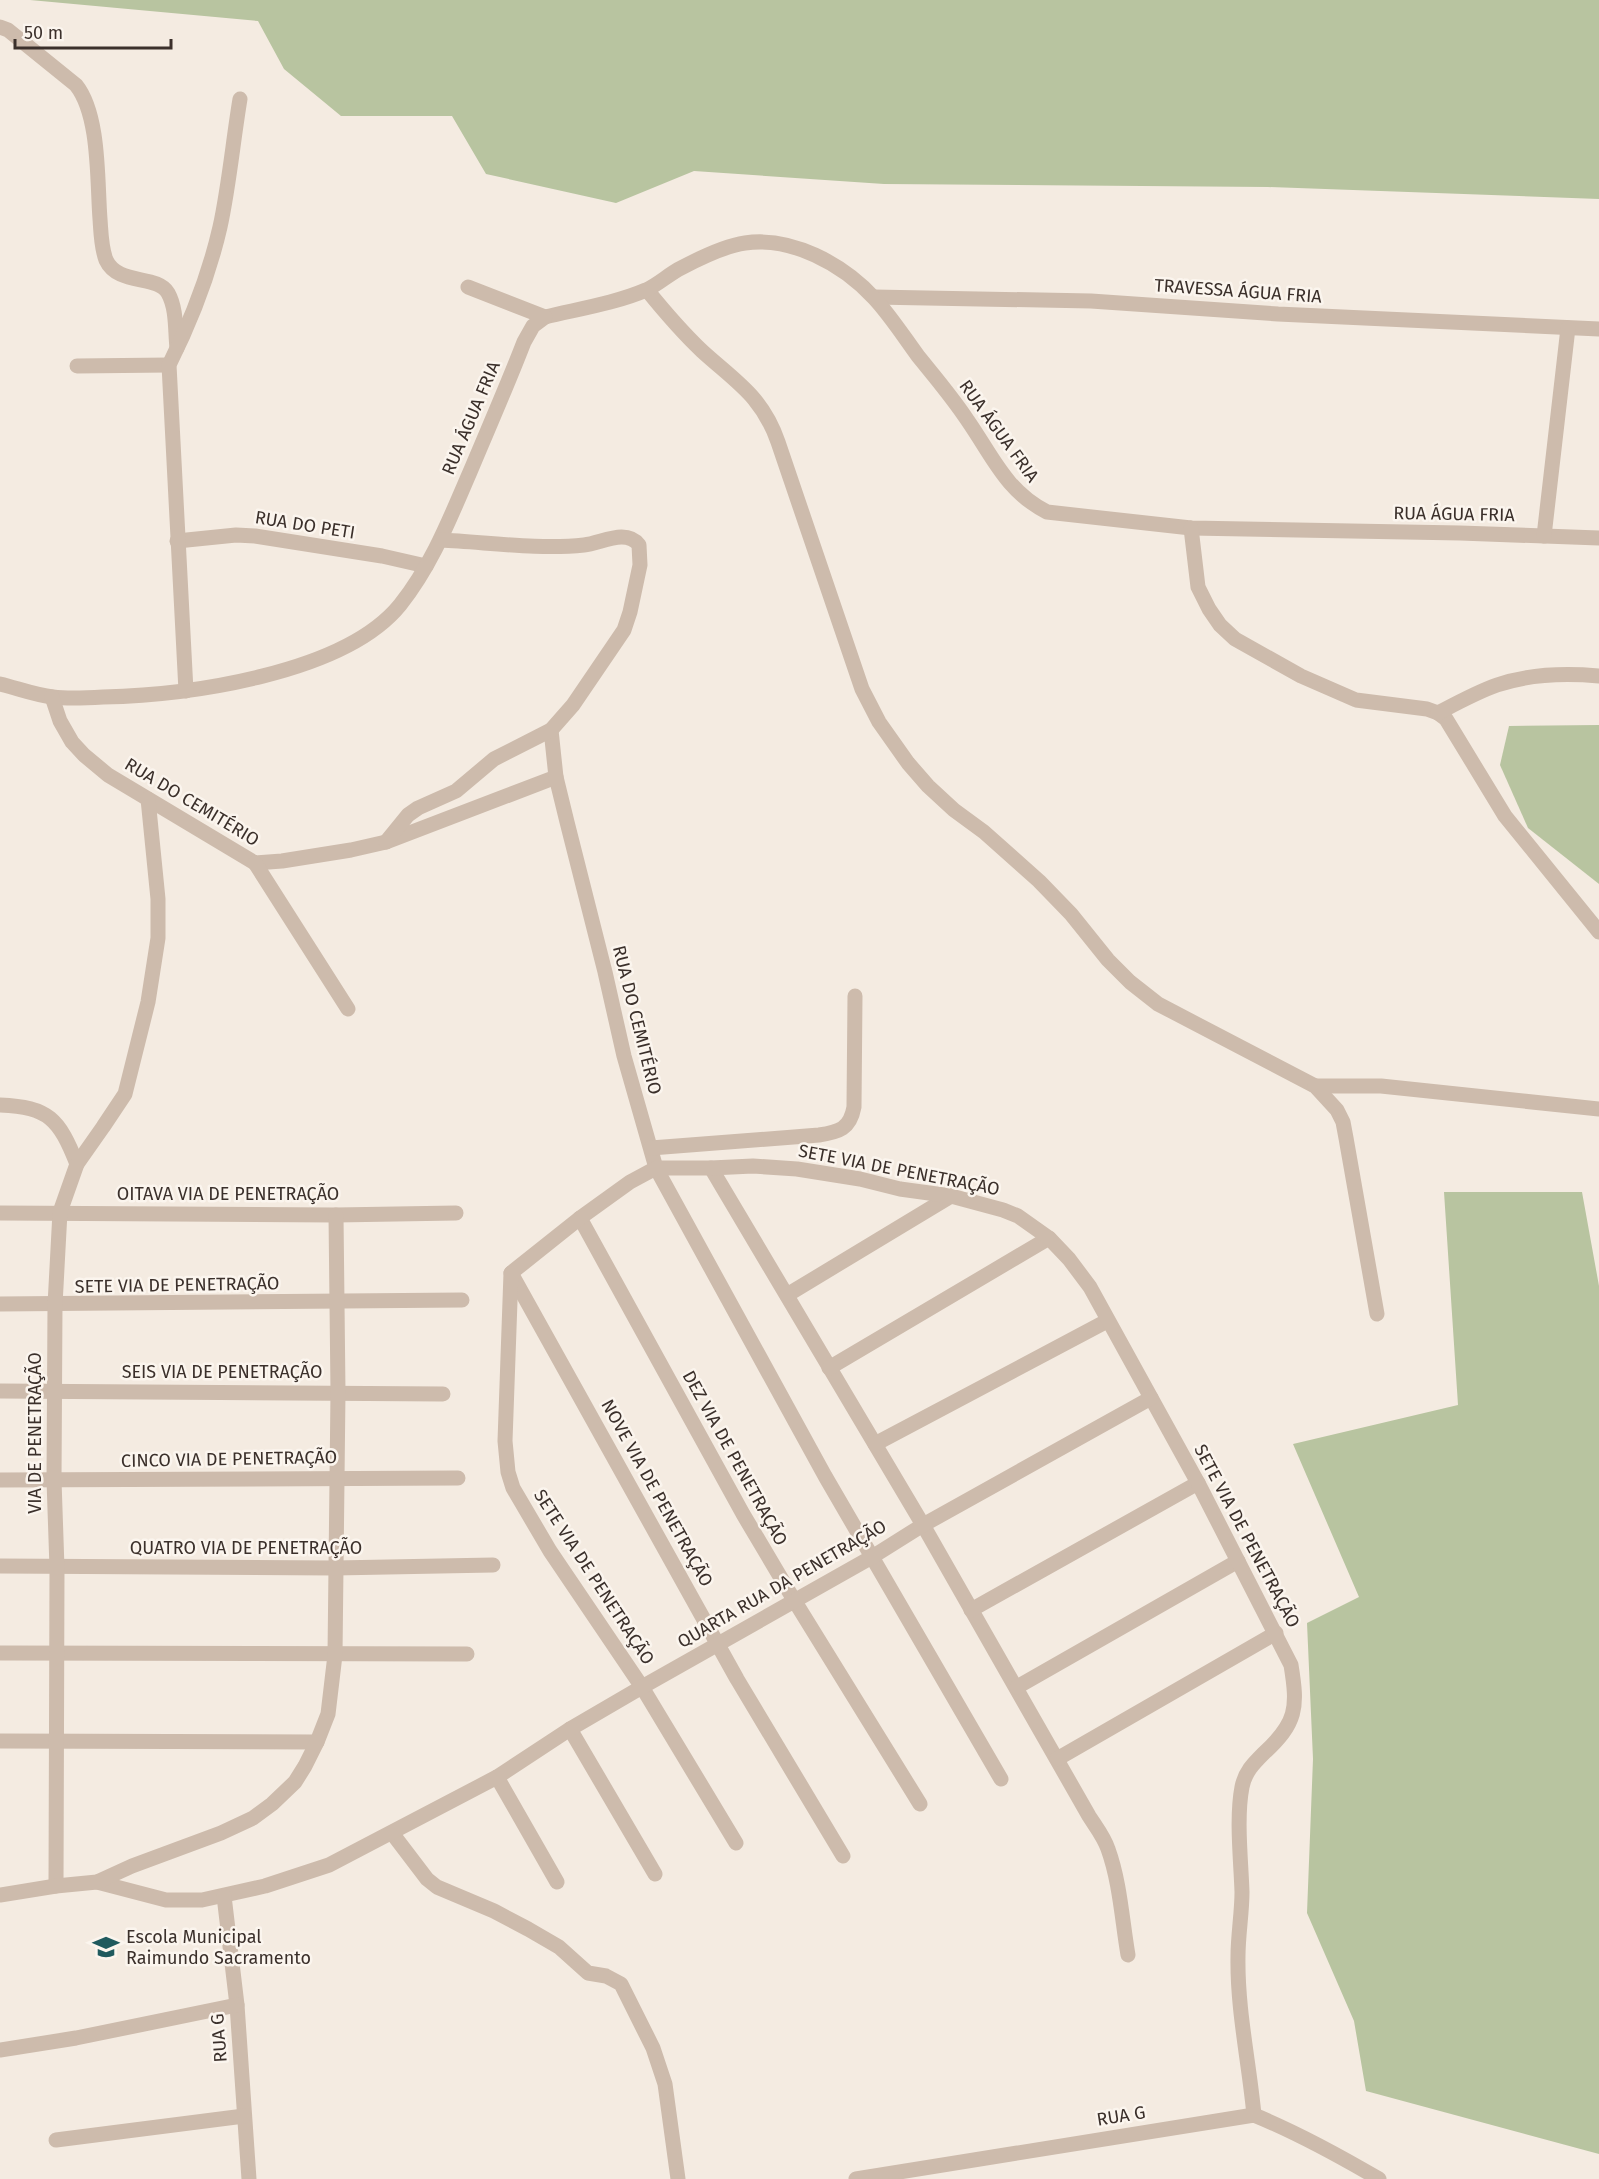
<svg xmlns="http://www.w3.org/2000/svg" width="1599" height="2179" font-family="'Fira Sans',sans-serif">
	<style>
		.green { fill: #b8c4a0 }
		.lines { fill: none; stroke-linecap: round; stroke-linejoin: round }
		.minor { stroke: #cdbbac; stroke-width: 15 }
		.labels { text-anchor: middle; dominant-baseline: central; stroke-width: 5; stroke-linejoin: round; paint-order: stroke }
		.street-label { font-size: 18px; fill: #3b302b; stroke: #fbf5ee }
		.poi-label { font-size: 18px; fill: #3b302b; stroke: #fbf5ee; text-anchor: start }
	</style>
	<rect width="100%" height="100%" fill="#f4ebe1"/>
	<g class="green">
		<path d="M30,0H1599V199L1268,187L884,184L694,171L616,203L486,174L452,116H341L284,69L258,21Z"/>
		<path d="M1599,725V884L1528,828L1500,765L1509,726Z"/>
		<path d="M1444,1192H1582L1599,1286V2154L1366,2091L1354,2021L1307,1913L1313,1759L1307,1623L1359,1597L1293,1444L1458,1405Z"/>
	</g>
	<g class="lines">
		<g class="minor">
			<path d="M0,27L8,30L76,85C100,115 97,181 100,219C101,232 101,247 106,260C118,286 157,274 168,293C177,309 175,331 177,348"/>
			<path d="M647,290C664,311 682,332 702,351C736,382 762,396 778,442L862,689L879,722L908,763L928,786L954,810L984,832L1039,881L1071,914L1108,960L1130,982L1158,1004L1315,1086L1337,1110L1343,1122L1346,1138L1377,1314"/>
			<path d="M874,297L1091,301L1278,314L1599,329"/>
			<path d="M545,317C578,309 616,303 646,290C659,284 669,274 681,268C700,258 724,246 745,243C791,236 843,264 874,298C890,315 904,337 918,356C935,377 953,398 968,421C993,457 1006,491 1047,512L1191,528L1460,533L1599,538"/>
			<path d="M77,366L169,365"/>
			<path d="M1191,528L1198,587L1209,609L1220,625L1235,639L1301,676L1356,700L1427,709L1438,713L1446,719L1505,816L1599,932"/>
			<path d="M1544,536L1568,328"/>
			<path d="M177,541L236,535L255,536L382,556L426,566"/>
			<path d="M0,684C17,688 35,695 53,697C69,699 86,698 103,697C188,695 344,674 400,605C432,565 450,518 470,472C488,429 507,386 524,342L533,326L545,317L468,287"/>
			<path d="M186,691L169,365C191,321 209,275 220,227C229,186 233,141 240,99"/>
			<path d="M52,697L60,721L72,742L84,755L108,775L255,863L282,861L351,850L386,842L556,777"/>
			<path d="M1438,713C1457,703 1477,692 1497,685C1529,674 1565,673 1599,676"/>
			<path d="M551,730L556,777L567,822L605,972L624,1056L656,1168L825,1476L1001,1779"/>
			<path d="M386,842L408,815L418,808L456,791L494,759L551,730L573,705L624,630L630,612L640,565L639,545C626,528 602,543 584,545C539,550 486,542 441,540"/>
			<path d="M255,863L348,1009"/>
			<path d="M1315,1086H1381L1599,1109"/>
			<path d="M0,1105C49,1107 59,1119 77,1164"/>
			<path d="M651,1148L819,1135C839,1132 850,1129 854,1107L855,996"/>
			<path d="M711,1168L923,1525L1089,1816C1096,1827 1104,1837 1108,1849C1120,1882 1122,1920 1128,1955"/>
			<path d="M0,1213L336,1215L456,1213"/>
			<path d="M580,1218L743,1514L794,1600L920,1804"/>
			<path d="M511,1273L737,1679L843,1856"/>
			<path d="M787,1295L951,1196"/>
			<path d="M0,1304L462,1300"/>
			<path d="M829,1368L1049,1238"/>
			<path d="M0,1391L443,1394"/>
			<path d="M875,1444L1107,1321"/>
			<path d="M0,1480L458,1478"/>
			<path d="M0,1566L335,1568L493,1565"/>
			<path d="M971,1610L1198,1483"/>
			<path d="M0,1653L467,1654"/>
			<path d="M1017,1687L1238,1561"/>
			<path d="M570,1729L655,1874"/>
			<path d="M0,1741L317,1742"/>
			<path d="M1057,1759L1276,1633"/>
			<path d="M497,1777L557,1882"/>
			<path d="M392,1833L427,1879L437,1887L494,1911L528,1929L559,1947L588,1973L606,1976L621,1984L653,2048L665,2084L678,2179"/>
			<path d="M736,1843L642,1687L550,1551L513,1488L508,1472L505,1441L511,1273L580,1218L630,1182L656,1168H711L753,1166L797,1169L860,1179L900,1189L951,1196L1003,1210L1018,1216L1049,1238L1069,1259L1090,1287L1198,1483L1291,1665C1298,1708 1297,1723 1263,1754C1253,1764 1245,1772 1242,1787C1236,1818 1241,1861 1242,1892C1242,1913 1238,1935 1238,1956C1237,2009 1249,2062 1254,2115"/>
			<path d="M97,1882L166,1900H202L265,1886L329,1865L497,1777L570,1729L642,1687L872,1557L923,1525L1151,1398"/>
			<path d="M56,1886L57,1568L54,1480L55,1305L60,1212L77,1164L103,1127L125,1094L148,1002L158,938V899L148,799"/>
			<path d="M0,1895L56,1886L97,1882L132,1866L221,1833L253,1818L272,1804L295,1782L305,1766L317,1742L328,1714L335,1655L338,1392L336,1215"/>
			<path d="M224,1896L237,2005L249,2179"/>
			<path d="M0,2050L76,2038L237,2005"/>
			<path d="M56,2140L244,2116"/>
			<path d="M856,2179L1254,2115C1298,2133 1338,2155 1379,2179"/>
		</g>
	</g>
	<defs>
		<g id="school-bare" transform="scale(2.07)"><path d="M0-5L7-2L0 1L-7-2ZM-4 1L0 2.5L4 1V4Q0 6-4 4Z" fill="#1f5a5e" stroke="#fbf5ee" stroke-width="2.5" paint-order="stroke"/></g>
	</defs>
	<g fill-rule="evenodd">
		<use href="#school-bare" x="106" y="1947"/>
	</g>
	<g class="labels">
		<g class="street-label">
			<text transform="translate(1238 291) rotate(4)">TRAVESSA ÁGUA FRIA</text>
			<text transform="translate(471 418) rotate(-67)">RUA ÁGUA FRIA</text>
			<text transform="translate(999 431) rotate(54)">RUA ÁGUA FRIA</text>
			<text transform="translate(1454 514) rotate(1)">RUA ÁGUA FRIA</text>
			<text transform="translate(305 525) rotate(9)">RUA DO PETI</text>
			<text transform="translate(192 802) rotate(31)">RUA DO CEMITÉRIO</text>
			<text transform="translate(637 1020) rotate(76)">RUA DO CEMITÉRIO</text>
			<text transform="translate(899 1170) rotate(11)">SETE VIA DE PENETRAÇÃO</text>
			<text x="228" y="1194">OITAVA VIA DE PENETRAÇÃO</text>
			<text transform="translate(177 1285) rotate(-1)">SETE VIA DE PENETRAÇÃO</text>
			<text x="222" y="1372">SEIS VIA DE PENETRAÇÃO</text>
			<text transform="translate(35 1433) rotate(-90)">VIA DE PENETRAÇÃO</text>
			<text transform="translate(735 1458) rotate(61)">DEZ VIA DE PENETRAÇÃO</text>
			<text transform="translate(229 1459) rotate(-1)">CINCO VIA DE PENETRAÇÃO</text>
			<text transform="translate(657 1493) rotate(61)">NOVE VIA DE PENETRAÇÃO</text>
			<text transform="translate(1247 1536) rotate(62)">SETE VIA DE PENETRAÇÃO</text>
			<text x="246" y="1548">QUATRO VIA DE PENETRAÇÃO</text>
			<text transform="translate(594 1577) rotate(57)">SETE VIA DE PENETRAÇÃO</text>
			<text transform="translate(782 1584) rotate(-30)">QUARTA RUA DA PENETRAÇÃO</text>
			<text transform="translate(219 2038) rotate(-94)">RUA G</text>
			<text transform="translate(1121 2116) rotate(-9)">RUA G</text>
		</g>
		<g class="poi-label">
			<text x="126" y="1937">Escola Municipal<tspan x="126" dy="21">Raimundo Sacramento</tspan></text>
		</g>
	</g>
	<path d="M15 39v9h156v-9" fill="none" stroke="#3b302b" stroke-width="3"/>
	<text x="24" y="39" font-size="18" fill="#3b302b" stroke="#fbf5ee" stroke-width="4.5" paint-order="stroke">50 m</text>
</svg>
